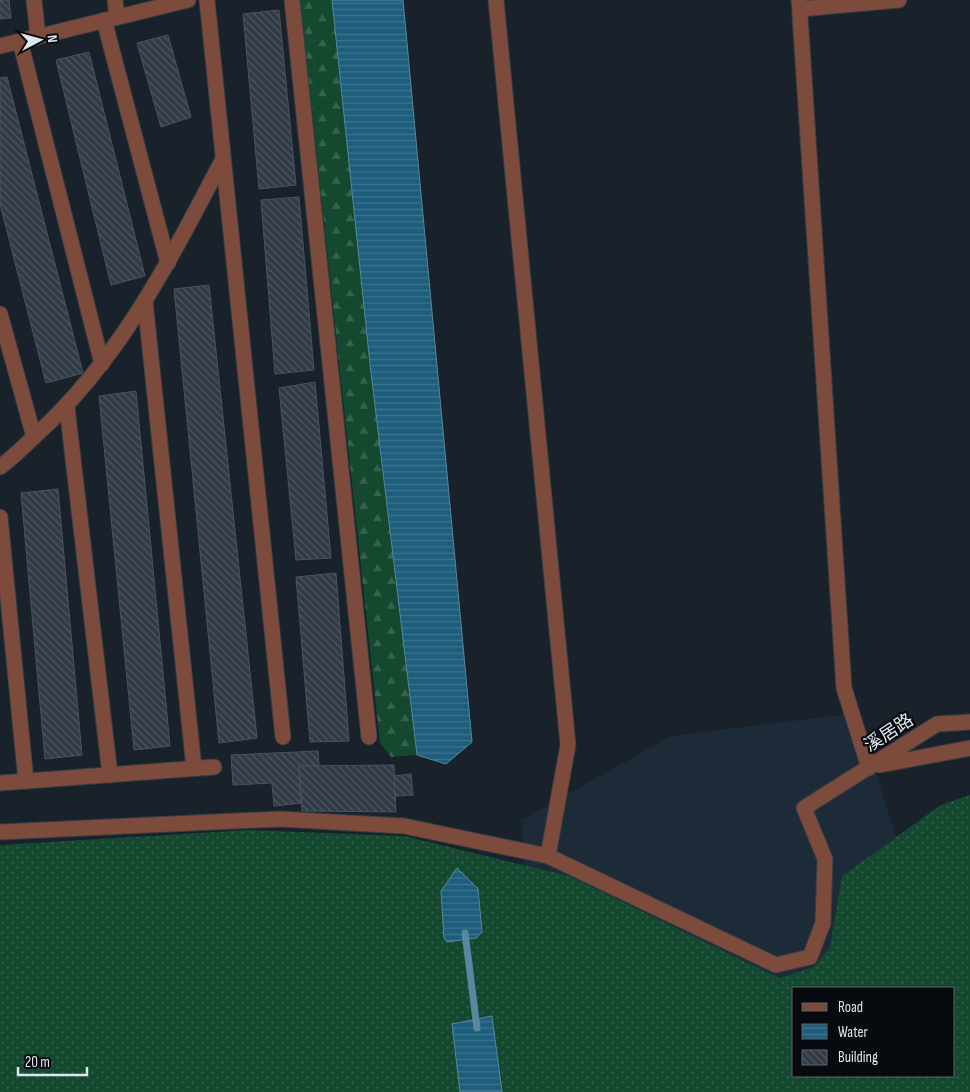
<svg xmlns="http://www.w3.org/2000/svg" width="970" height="1092" font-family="'Sofia Sans Condensed','Noto Sans SC',sans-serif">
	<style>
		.built { fill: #1d2b39; fill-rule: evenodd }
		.grass { fill: url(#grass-dots); fill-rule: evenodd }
		.forest { fill: url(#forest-firs) }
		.water { fill: url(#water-rules); stroke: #58879e }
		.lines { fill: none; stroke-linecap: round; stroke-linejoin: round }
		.stream { stroke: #58879e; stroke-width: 7 }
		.building { fill: url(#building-back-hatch); stroke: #49535f }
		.minor-casing { stroke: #353d46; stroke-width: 17 }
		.minor { stroke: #7c4b3b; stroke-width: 15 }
		.labels { text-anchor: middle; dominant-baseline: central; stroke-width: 4.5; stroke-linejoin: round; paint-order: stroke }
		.street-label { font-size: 18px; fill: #e0e6ed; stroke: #070b0f }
	</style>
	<defs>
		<pattern id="grass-dots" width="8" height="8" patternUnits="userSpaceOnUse" patternTransform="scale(1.25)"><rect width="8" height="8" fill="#14482f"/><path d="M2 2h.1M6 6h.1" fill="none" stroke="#36624d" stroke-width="1.8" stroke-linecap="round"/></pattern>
		<pattern id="forest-firs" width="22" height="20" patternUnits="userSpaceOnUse" patternTransform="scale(1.25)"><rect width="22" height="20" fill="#14482f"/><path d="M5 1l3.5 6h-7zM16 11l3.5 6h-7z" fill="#36624d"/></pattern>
		<pattern id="water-rules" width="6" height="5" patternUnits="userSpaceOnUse" patternTransform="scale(1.25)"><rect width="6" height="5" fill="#1d5e7c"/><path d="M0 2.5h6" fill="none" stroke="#3e758f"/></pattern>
		<pattern id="building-back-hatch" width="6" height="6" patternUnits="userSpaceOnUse" patternTransform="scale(1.25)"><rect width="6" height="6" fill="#313b45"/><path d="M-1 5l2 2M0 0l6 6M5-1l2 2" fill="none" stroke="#4f5760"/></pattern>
	</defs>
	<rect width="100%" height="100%" fill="#19212b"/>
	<path class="built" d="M858,713L896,837L941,805L970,795V1092H543L521,820L671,736ZM794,988H954V1076H794Z"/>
	<path class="grass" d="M970,795V1092H0V845L249,830L404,836L569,876L779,978L814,967L830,947L842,876L941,805ZM794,988H954V1076H794Z"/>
	<path class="forest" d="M300,0H332L370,364L417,755L391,757L380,743Z"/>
	<g class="water">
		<path d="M332,0H403L472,742L446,764L417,755L370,364Z"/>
		<path d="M457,868L478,889L482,932L476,938L447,942L444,938L441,891Z"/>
		<path d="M492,1016L502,1092H460L452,1024Z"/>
	</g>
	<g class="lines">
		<path class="stream" d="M465,933L477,1028"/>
	</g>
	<g class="building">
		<path d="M0,0H9L11,18L0,19Z"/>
		<path d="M279,10L296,185L259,189L243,14Z"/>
		<path d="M168,35L191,117L161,127L137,43Z"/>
		<path d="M89,52L145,276L111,285L56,60Z"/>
		<path d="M7,77L83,373L46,383L0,204V78Z"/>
		<path d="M299,197L314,370L275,374L261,200Z"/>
		<path d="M209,285L257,738L219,743L174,289Z"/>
		<path d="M315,382L331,558L296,560L279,388Z"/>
		<path d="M136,391L170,746L134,750L99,396Z"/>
		<path d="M58,489L82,755L45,759L21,493Z"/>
		<path d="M336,573L349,741L310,742L296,577Z"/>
		<path d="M318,751L319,766H299L301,803L274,806L272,783L233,785L231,755Z"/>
		<path d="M394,765L396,812L302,811L299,766Z"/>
		<path d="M411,774L413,795L395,796L394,776Z"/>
	</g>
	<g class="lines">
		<g class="minor-casing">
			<g id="minor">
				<path d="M34,0L38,37"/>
				<path d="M115,0L117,17"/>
				<path d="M207,0L283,737"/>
				<path d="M292,0L369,737"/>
				<path d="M496,0L568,745L548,856"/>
				<path d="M799,0L844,688L869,768"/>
				<path d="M800,9L899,0"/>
				<path d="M104,20L168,263"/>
				<path d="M20,41L102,364"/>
				<path d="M0,46L188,0"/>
				<path d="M145,301L194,768"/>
				<path d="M0,314L34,437"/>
				<path d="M67,407L110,775"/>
				<path d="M0,467C14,457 25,445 37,434C121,358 171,258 223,159"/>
				<path d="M0,517L26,781"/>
				<path d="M880,765L970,748"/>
				<path d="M0,783L214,767"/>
				<path d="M0,832L280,819L404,826L548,856L776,965L810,957L823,923L825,859L804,808L937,724L970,722"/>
			</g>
		</g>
		<use href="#minor" class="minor"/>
	</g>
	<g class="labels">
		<g class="street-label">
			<text transform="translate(889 733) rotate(-33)">溪居路</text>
		</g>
	</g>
	<rect x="792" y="987" width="162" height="90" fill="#070b0f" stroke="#5e6368"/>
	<rect x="802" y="1003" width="25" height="8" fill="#7c4b3b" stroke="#5e6368"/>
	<text x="838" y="1012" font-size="15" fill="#e0e6ed">Road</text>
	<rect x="802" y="1024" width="25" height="15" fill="url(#water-rules)" stroke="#5e6368"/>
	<text x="838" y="1037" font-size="15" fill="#e0e6ed">Water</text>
	<rect x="802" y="1050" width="25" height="15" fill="url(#building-back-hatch)" stroke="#5e6368"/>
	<text x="838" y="1062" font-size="15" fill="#e0e6ed">Building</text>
	<g transform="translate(40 40) rotate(84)" stroke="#070b0f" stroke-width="4" paint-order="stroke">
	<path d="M0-4L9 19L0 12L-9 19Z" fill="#e0e6ed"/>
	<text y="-8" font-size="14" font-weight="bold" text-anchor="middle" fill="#e0e6ed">N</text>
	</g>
	<path d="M18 1067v8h69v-8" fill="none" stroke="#e0e6ed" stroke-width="2.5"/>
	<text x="25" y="1067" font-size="15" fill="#e0e6ed" stroke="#070b0f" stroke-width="4" paint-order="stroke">20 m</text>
</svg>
